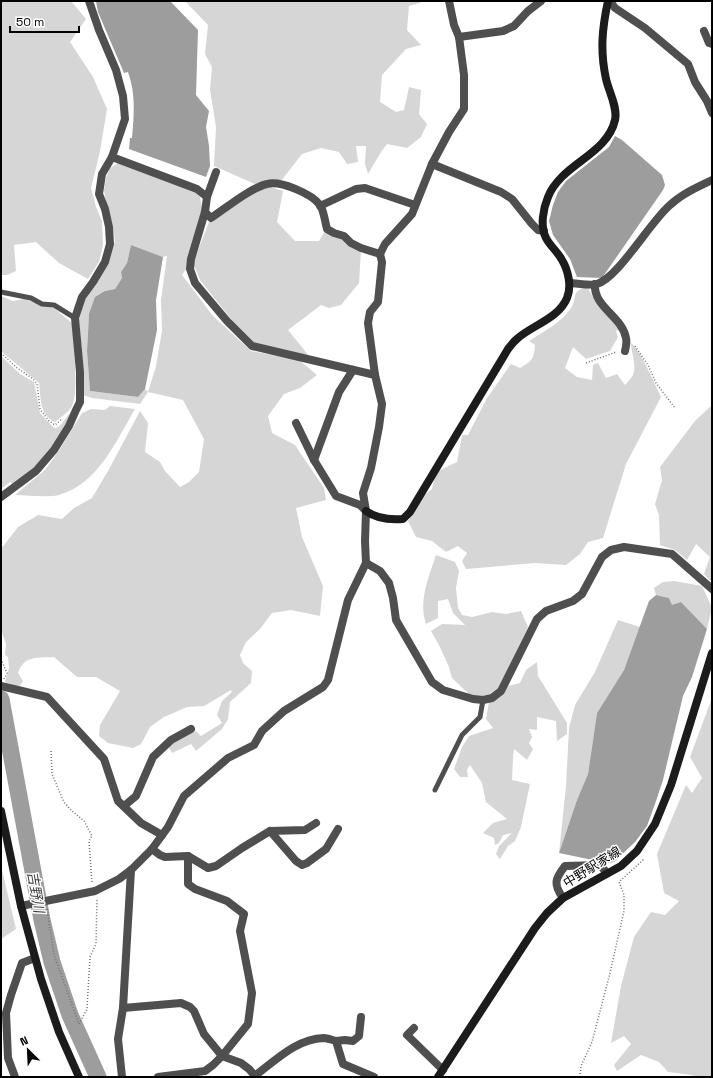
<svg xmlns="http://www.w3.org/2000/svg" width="713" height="1078" font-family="'Space Grotesk','Noto Sans JP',sans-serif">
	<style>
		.green { fill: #d6d6d6; fill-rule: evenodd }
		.water { fill: #9d9d9d }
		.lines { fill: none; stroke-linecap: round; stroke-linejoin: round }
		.river { stroke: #9d9d9d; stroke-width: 17 }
		.path { stroke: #717171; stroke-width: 1.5; stroke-dasharray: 1 2; stroke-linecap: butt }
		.lane { stroke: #4f4f4f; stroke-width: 5 }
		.street { stroke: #4f4f4f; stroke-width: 8 }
		.secondary { stroke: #1c1c1c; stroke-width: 8 }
		.labels { text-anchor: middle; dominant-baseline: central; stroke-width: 3; stroke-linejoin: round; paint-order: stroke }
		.street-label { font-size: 13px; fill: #000; stroke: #fff }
		.water-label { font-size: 14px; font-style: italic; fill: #3e3e3e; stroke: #fff }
	</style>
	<rect width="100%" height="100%" fill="#fff"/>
	<g class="green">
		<path d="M1,1H71L86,19L70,42L93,77L107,109L100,151L91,188L96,207L102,221L103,245L99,262L88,279L59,263L36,242L14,245L16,271L7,275H1Z"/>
		<path d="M185,1H421L420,3L409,6L407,30L421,45L406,49L382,75L380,102L396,112L404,110L409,87L421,90L419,114L427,124L421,137L407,148L387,144L381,152L368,174L365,164L366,146H356L358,162L347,164L339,152L321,148L302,154L281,181L257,185L214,166L216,127L210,90L212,67L205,54L208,25Z"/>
		<path d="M118,163L195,191L200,197L202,208L186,269L182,275L213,316L251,351L299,360L317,375L300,388L284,394L268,416L272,433L295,445L324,488L326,500L296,508L302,537L323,586L320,616L291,610L272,613L260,629L246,642L240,655L243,663L252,671L251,683L230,702L228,719L222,729L196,751L191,744L172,753L168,746L182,737L196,731L201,736L222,723L217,715L222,701L232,692L231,690L204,706L187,707L164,717L150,727L141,744L133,748L108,743L99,736L100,725L120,691L96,677H77L54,657C38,658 24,655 18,673L23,681L19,687L5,682L9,668L8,657L5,655L6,644L1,629V549L18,527L38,515L62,519L74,508L92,498L108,471L140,411L148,423L145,452L160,462L165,471L180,487L189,482L199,472L204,439L183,400L148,392L140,404L92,398L83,395L84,375L79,320L83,303L109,261L115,241L112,222L106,203L104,190L106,178L110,168ZM131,245L163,257L167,256L161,300L162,331L156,366L148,392L145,389L138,397L90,391L87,351L89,314L105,291L115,289L122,278L121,272L127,263Z"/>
		<path d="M267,186L283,191L277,222L295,241H319L325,231L343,239L361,251L359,283L341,305L329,308L321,305L288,330L309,356L251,342L235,324L200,280L193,263L209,222L253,193Z"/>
		<path d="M586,287L590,288L589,290L595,301L610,315L620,329L616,331L618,337L610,351L586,359L573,347L565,368L577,377L592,380L593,365L598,363L606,378L617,374L625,385C628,382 631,378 633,375C637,364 631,353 631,343C642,352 654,383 661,397L626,464L603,538L588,542L580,554L566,565L535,563L466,569L462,561L467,553L458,546L446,552L432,541L416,537L408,521L423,496L432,489L436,472L457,462L462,435H468L487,398L511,364L520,368C532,361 534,359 535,345L529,341C543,332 562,322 571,308C578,298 570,292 586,287Z"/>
		<path d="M1,296L13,301L24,299L54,308L72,323C73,340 80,395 71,408C67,413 60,418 55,422C39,415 41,397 39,383L1,351Z"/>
		<path d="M1,356L20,374L34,382L40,413L54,428L59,427L69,414L71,415L49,453L26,476L12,484L10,482L1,489Z"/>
		<path d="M712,405V582L704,574L710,557L696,544L687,560L675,550L660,545L659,515L655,504L662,480L660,467L695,421Z"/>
		<path d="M110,406L135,409C116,441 98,484 59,495C45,498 29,495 15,495L45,470L60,449L82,413L91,409L105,410Z"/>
		<path d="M436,555L455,562L459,571L456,588L458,608L462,615L472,617L492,612L506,614L521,611L528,627L499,687L490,694L478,697L470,695L452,678L449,667L439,645L431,631L442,624L465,625L453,613L448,599L438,601V618L426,624C418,601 429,577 436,555Z"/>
		<path d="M674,581L702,586L712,608L707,629L681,602L672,606L669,598L656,595L654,588L663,582Z"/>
		<path d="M618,620L640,627L624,670L597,713L588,774L577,800L559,853L566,786L569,728L575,705L595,672Z"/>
		<path d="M537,662L538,676L567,723V734L557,741L556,721L537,717V730L529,729L532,737L529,743L533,749L527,760L514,749L513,758L512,780L530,784L521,827L515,841L508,846L500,859L496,854L499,846L512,833L503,835L499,843L495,845L494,838L483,833L493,823L507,819L486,802L482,783L470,765L467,770L468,777H460L454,769L462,747L469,736L493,728L486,719L489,702L499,698L508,686L520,683L526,670Z"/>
		<path d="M712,698V1077H694L692,1075L668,1072L659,1062L641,1055L617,1071L614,1065L631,1044L624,1036L611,1043L621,986L634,937L651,912L665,915L679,901L664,893L657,854L686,785L692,793L702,778L690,757Z"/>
		<path d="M1,866L16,929L1,939Z"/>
	</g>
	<g class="water">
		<path d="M96,1H170L198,30L196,95L209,111L206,127L209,146L210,166L206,177L129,149L130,138H132C134,115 136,94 128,72L124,73L98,12Z"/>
		<path d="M615,136L622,140L662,175L665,185L663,190L602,278L577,277L570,259L553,235L549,221L553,205L558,192L566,181L609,147Z"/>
		<path d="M131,245L163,257L156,300L157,330L145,389L138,397L90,391L87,351L89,314L95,297L105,291L115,289L122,278L121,272L127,263Z"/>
		<path d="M656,595L669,598L672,605L681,602L707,629L692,677L683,696L663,780L655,804L647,826L635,842L614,862L607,863L559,853L577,800L588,774L597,713L624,670L649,601Z"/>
	</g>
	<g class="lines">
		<path class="river" d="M1,699L42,920L52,962L70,1015L98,1077"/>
		<g class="path">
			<path d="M635,346L648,365L656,383L675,408"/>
			<path d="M1,353L16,367L33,379L37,384L40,409L49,421L55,425L62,419"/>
			<path d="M586,363L616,352"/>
			<path d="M1,659L7,673L4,679"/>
			<path d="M51,751L52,774L64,802L71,810L84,821L92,836L89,841L92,883"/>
			<path d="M47,909L54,955L79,1024L87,1009L90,957L96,944L97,900"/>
			<path d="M580,1077L581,1066L592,1042L610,973L624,911V895L619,882L643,860L642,859"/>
		</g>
		<g class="lane">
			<path d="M1,292L31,298L42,304L54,305L75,318"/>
			<path d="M435,790L462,735L480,717L483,700"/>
		</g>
		<g class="street">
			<path d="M610,1L615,8L645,28L688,64L695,82L707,101L712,113"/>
			<path d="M704,31L709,43L712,44"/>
			<path d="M459,37L503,31L514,26L528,11L541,1"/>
			<path d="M112,157L197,189L207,197L205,212L191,259L190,269L195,283L227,321L252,346L375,375"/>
			<path d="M432,164L501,192L512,199L532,224L538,230L544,231"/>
			<path d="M207,197L216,172"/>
			<path d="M320,206L356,189L365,188L415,205"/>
			<path d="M205,212L211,218C226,208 250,188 267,184C280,180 312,194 320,205C324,211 325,222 327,229L334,233L344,236L351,243L361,248L380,254"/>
			<path d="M570,283C576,283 591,286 597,284C618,278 650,222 670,205C682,194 697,187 712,180"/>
			<path d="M595,284C593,307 622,316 626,338C627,342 626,347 625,351"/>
			<path d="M296,423L314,460L336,496L360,505L366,511"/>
			<path d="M314,460L339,392L353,370"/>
			<path d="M1,497L36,471L54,450L69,426L76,410L80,402V372L75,318L82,297L93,282L105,262L110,244L109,227L105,209L99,194L102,174L112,157L125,119L123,96L116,70L99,30L89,1"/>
			<path d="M366,563L380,571L389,583L393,598L396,620L432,682L443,690L473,699L483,700L492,698L501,691L537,619L546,611L573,601L582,594L602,557L611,550L624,547L672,554L712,589"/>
			<path d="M1,686L47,697L104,759L118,801L141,823L162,835"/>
			<path d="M124,806L136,796L153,757L171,740L191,729"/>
			<path d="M270,831L296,861L302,865L307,863L326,849L338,829"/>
			<path d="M152,849L160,855L165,857L188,856L208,868L216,866L242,848L270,831L305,830L316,823"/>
			<path d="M563,898C553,884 555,879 565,866L600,865L607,873"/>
			<path d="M21,906L95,891L119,879L131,870L152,849L168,827L184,796L228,758L254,745L262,731L284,711L323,687L328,680L348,600L366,563L365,541L366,511L363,493L371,468L379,427L382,404L375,375L368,323L370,312L378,302L382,262L380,254L385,244L412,214L432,164L449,132L464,109V75L459,37L454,25L449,1"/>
			<path d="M123,1008L181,1003L190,1007L194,1011L204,1034L222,1056L241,1063L249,1069L256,1077"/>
			<path d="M414,1028L407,1035L443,1070"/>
			<path d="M336,1041L345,1040L353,1041L359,1036L361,1017"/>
			<path d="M256,1075C276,1060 296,1039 324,1038C327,1038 332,1040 336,1041L343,1064L374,1077"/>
			<path d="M15,1077L8,1058L6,1013L11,995L22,963L35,958"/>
			<path d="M122,1077L118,1039L123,1008L131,870"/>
			<path d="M158,1077L205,1071L213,1065L222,1056L248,1024L252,993L240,931L244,914L227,901L195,889L188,884V856"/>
		</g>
		<g class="secondary">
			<path d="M366,511C377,519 390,520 403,519L410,512L508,349C511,345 514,341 518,338C533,325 559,318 567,298C572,286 568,270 562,260C558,252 550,246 546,238C540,226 543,209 548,197C561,164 607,155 615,120C618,108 609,92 606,79C600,51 602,29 608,1"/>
			<path d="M1,811L21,906L41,979L59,1032L79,1077"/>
			<path d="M438,1077L535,928L547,913L563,898L621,866L637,851L655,824L671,785L712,653"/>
		</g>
	</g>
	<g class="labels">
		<g class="street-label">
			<text transform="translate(592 867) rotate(-32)">中野駅家線</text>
		</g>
		<g class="water-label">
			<text transform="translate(36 892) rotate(80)">吉野川</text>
		</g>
	</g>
	<rect width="713" height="1078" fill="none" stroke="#000000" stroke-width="4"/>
	<g transform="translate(28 1050) rotate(336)" stroke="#ffffff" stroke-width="3" paint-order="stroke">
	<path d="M0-3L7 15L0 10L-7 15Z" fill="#000000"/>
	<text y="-6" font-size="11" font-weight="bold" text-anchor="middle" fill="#000000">N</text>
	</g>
	<path d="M10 26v6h69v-6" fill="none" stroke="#000000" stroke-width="2"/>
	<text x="16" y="26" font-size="12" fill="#000000" stroke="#ffffff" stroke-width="3" paint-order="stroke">50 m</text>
</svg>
